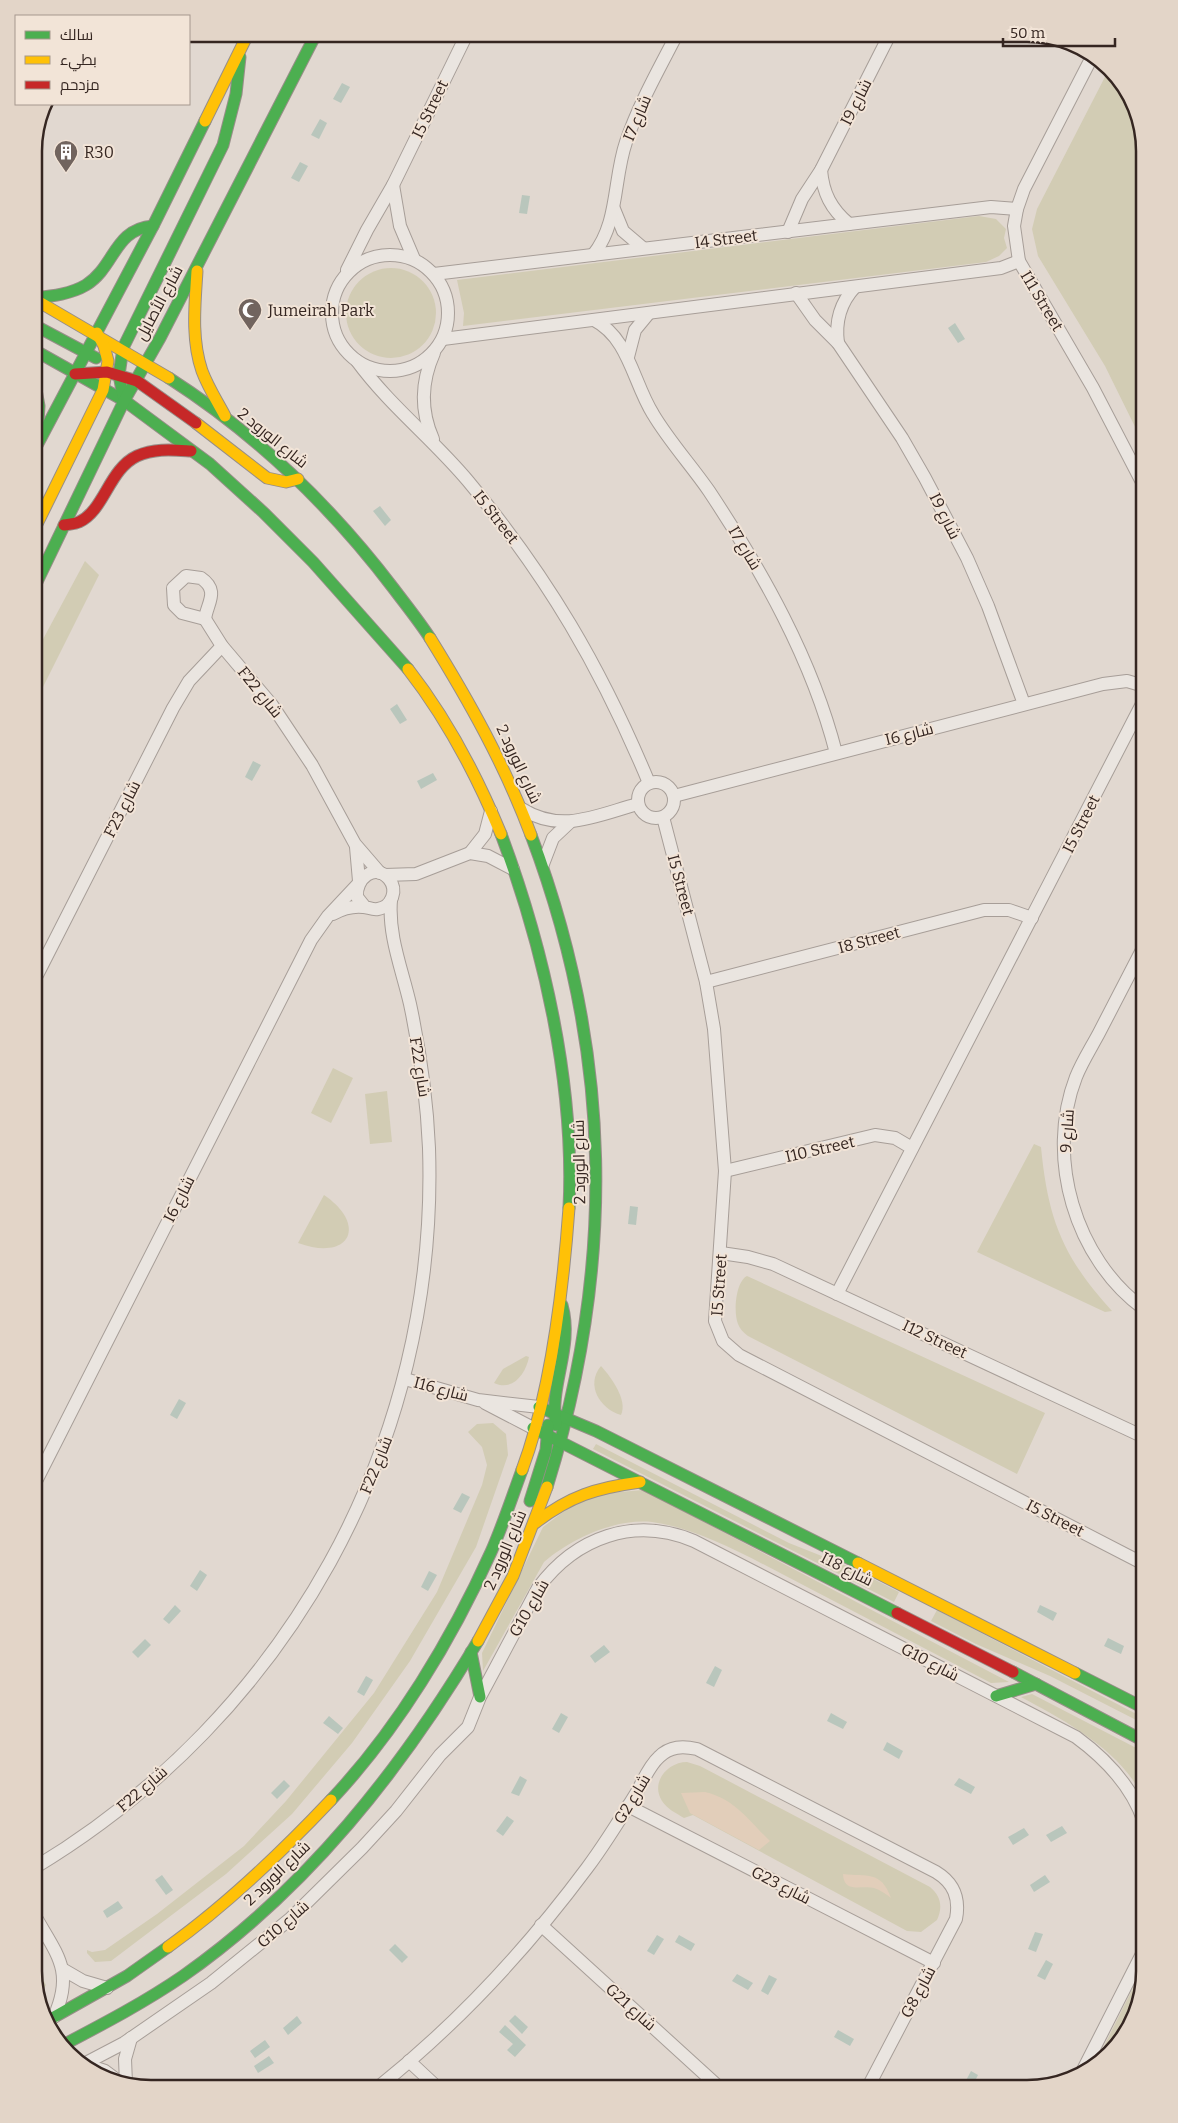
<svg xmlns="http://www.w3.org/2000/svg" width="1178" height="2123" font-family="Bitter,Cairo,serif">
	<style>
		.green { fill: #d2ccb4 }
		.sand { fill: #e2ceba }
		.water { fill: #b9c6bc }
		.lines { fill: none; stroke-linecap: round; stroke-linejoin: round }
		.street-casing { stroke: #a79e98; stroke-width: 14 }
		.fast-casing { stroke: #978e88; stroke-width: 13 }
		.slow-casing { stroke: #978e88; stroke-width: 13 }
		.jam-casing { stroke: #978e88; stroke-width: 13 }
		.street { stroke: #eae5e0; stroke-width: 12 }
		.fast { stroke: #4caf50; stroke-width: 11 }
		.slow { stroke: #ffc107; stroke-width: 11 }
		.jam { stroke: #c62828; stroke-width: 11 }
		.labels { text-anchor: middle; dominant-baseline: central; stroke-width: 4; stroke-linejoin: round; paint-order: stroke }
		.street-label { font-size: 16px; fill: #352621; stroke: #f2e4d7 }
		.poi-label { font-size: 16px; fill: #352621; stroke: #f2e4d7; text-anchor: start }
		.rim { fill: none; stroke: #352621; stroke-width: 2.5 }
	</style>
	<rect width="100%" height="100%" fill="#e1d8d0"/>
	<g class="green">
		<path d="M1107,73L1135,106L1144,152V445L1105,366L1038,256L1032,229L1037,209Z"/>
		<path d="M979,216L996,219L1006,229L1004,238L1007,248L999,256L986,262L463,326L464,313L457,280Z"/>
		<circle cx="391" cy="313" r="45"/>
		<path d="M85,561L99,575L34,705V656Z"/>
		<path d="M333,1068L353,1078L331,1123L311,1113Z"/>
		<path d="M387,1091L392,1142L370,1144L365,1094Z"/>
		<path d="M1034,1144L1041,1147C1048,1220 1063,1257 1112,1311L1105,1312L977,1252Z"/>
		<path d="M324,1195C368,1225 350,1262 298,1243Z"/>
		<path d="M747,1276L1045,1413L1017,1474L748,1336C743,1332 740,1329 738,1324C733,1312 736,1281 747,1276Z"/>
		<path d="M526,1356L529,1357C526,1373 513,1392 494,1383L503,1369Z"/>
		<path d="M601,1366C611,1377 628,1400 621,1415C600,1409 585,1385 601,1366Z"/>
		<path d="M493,1423L506,1434L508,1455L476,1547L410,1661L352,1743L292,1814L226,1874L111,1961L95,1962L87,1953V1950L92,1952L105,1950L157,1914L244,1846L286,1801L374,1693L437,1592L482,1485L487,1465L482,1447L468,1432L477,1424Z"/>
		<path d="M596,1444L789,1543L852,1568L899,1592L894,1602L593,1449Z"/>
		<path d="M643,1490L1009,1682L991,1683C929,1651 867,1618 805,1586C759,1563 704,1529 652,1522C615,1518 571,1539 544,1562L483,1671L482,1653L543,1527L586,1495Z"/>
		<path d="M937,1610L1144,1718V1724L1050,1676L976,1644L931,1621Z"/>
		<path d="M1032,1694L1144,1752V1801C1126,1753 1064,1720 1021,1697Z"/>
		<path d="M687,1762L700,1766L930,1887C941,1896 943,1907 937,1920L921,1932L907,1931L693,1815L684,1818C676,1813 667,1809 662,1801C650,1782 668,1762 687,1762Z"/>
		<path d="M1144,1966L1126,2032L1122,2038L1097,2060Z"/>
		<path d="M34,1972L42,1977L46,1985L39,1998Z"/>
	</g>
	<g class="sand">
		<path d="M705,1792C735,1799 749,1821 770,1841L759,1850L690,1813L681,1793Z"/>
		<path d="M843,1874C867,1877 881,1870 891,1898C886,1894 880,1890 874,1888C862,1885 844,1894 843,1874Z"/>
	</g>
	<g class="water">
		<path d="M342,83L350,87L341,103L333,99Z"/>
		<path d="M320,119L327,123L319,139L311,135Z"/>
		<path d="M300,162L308,166L299,182L291,178Z"/>
		<path d="M522,195L530,196L527,214L519,213Z"/>
		<path d="M955,323L965,339L958,343L948,328Z"/>
		<path d="M380,506L391,520L385,526L373,511Z"/>
		<path d="M397,704L407,720L400,724L390,709Z"/>
		<path d="M253,761L261,765L252,781L245,777Z"/>
		<path d="M433,773L437,780L421,789L417,781Z"/>
		<path d="M630,1206L638,1207L636,1225L628,1224Z"/>
		<path d="M179,1399L186,1403L177,1419L170,1415Z"/>
		<path d="M462,1493L470,1497L461,1513L453,1509Z"/>
		<path d="M200,1570L207,1575L197,1591L190,1586Z"/>
		<path d="M429,1571L437,1575L428,1591L421,1587Z"/>
		<path d="M175,1605L181,1611L169,1624L163,1619Z"/>
		<path d="M1040,1605L1057,1613L1053,1621L1037,1612Z"/>
		<path d="M1108,1638L1124,1646L1121,1654L1104,1646Z"/>
		<path d="M145,1639L151,1645L138,1658L132,1652Z"/>
		<path d="M604,1645L610,1652L595,1663L590,1656Z"/>
		<path d="M715,1666L722,1670L714,1687L706,1683Z"/>
		<path d="M366,1676L373,1680L364,1696L357,1692Z"/>
		<path d="M561,1713L568,1717L559,1733L552,1729Z"/>
		<path d="M831,1713L847,1722L843,1729L827,1721Z"/>
		<path d="M329,1716L343,1728L338,1734L323,1723Z"/>
		<path d="M887,1742L903,1751L899,1759L883,1750Z"/>
		<path d="M520,1776L527,1780L519,1796L511,1793Z"/>
		<path d="M959,1778L975,1787L971,1794L954,1785Z"/>
		<path d="M284,1780L290,1786L277,1799L271,1793Z"/>
		<path d="M507,1816L514,1821L503,1836L496,1831Z"/>
		<path d="M1062,1826L1067,1833L1051,1842L1046,1835Z"/>
		<path d="M1024,1828L1029,1835L1013,1845L1008,1837Z"/>
		<path d="M162,1875L173,1890L166,1895L155,1880Z"/>
		<path d="M1045,1875L1050,1882L1034,1892L1030,1885Z"/>
		<path d="M118,1901L123,1908L107,1918L103,1911Z"/>
		<path d="M1035,1932L1043,1934L1036,1952L1028,1949Z"/>
		<path d="M657,1935L664,1939L654,1955L647,1951Z"/>
		<path d="M679,1935L695,1944L691,1951L675,1942Z"/>
		<path d="M395,1944L408,1957L402,1963L389,1950Z"/>
		<path d="M1046,1960L1053,1964L1045,1980L1037,1976Z"/>
		<path d="M737,1974L753,1983L748,1990L732,1981Z"/>
		<path d="M769,1975L777,1979L768,1995L761,1991Z"/>
		<path d="M515,2015L528,2027L522,2034L509,2021Z"/>
		<path d="M297,2016L302,2023L288,2035L283,2028Z"/>
		<path d="M505,2025L526,2045L515,2057L507,2050L513,2044L499,2032Z"/>
		<path d="M838,2030L854,2039L850,2046L834,2037Z"/>
		<path d="M265,2040L270,2047L255,2058L250,2051Z"/>
		<path d="M269,2056L274,2063L258,2073L254,2066Z"/>
		<path d="M971,2071L978,2075L971,2089L962,2088Z"/>
	</g>
	<g class="lines">
		<g class="street-casing">
			<g id="street">
				<path d="M1093,55L1024,189L1017,209L1014,226L1019,261L1093,388L1144,486"/>
				<path d="M821,170C823,193 831,209 849,224"/>
				<path d="M393,185L400,226L414,259"/>
				<path d="M614,209L623,231L643,248"/>
				<path d="M788,232L802,199L821,170L890,34"/>
				<circle cx="390" cy="313" r="58"/>
				<path d="M593,255C619,223 613,180 626,142C639,104 659,69 677,34"/>
				<path d="M347,270L367,230L393,185L467,34"/>
				<path d="M434,274L991,207L1017,209"/>
				<path d="M796,293L815,320L838,343L902,438L925,478L967,558L988,606L1024,704"/>
				<path d="M594,320C629,338 633,382 653,414C669,441 691,465 709,491C762,571 812,659 836,753"/>
				<path d="M443,339L1001,268L1019,261"/>
				<path d="M838,343C835,321 840,303 855,287"/>
				<path d="M628,357L635,330L649,313"/>
				<path d="M357,361C390,406 433,439 468,481C548,577 601,668 649,783"/>
				<path d="M433,439C420,410 421,382 434,353"/>
				<path d="M186,576L201,578C220,591 207,603 205,619L182,613L174,605L173,588Z"/>
				<path d="M205,619L222,646L272,705L312,765L355,844L380,873"/>
				<circle cx="656" cy="800" r="18"/>
				<path d="M674,796L1103,684L1127,681L1144,686"/>
				<path d="M522,809C562,834 597,815 638,804"/>
				<path d="M663,817L706,982L714,1029L725,1171L715,1321L723,1341L739,1355L1144,1564"/>
				<path d="M356,847L359,881"/>
				<path d="M470,853L485,834L491,811"/>
				<path d="M543,864L553,838L569,823"/>
				<path d="M385,875L416,874L470,853L488,856L513,869"/>
				<path d="M333,914C342,909 353,906 363,907C368,907 372,910 378,909C392,907 398,890 389,879C375,862 355,879 357,897L365,907"/>
				<path d="M34,981L173,708L189,681L222,646"/>
				<path d="M706,982L984,910H1009L1032,918"/>
				<path d="M725,1171L875,1135L895,1138L912,1148"/>
				<path d="M721,1253L748,1257L773,1264L1144,1437"/>
				<path d="M837,1294L1144,700"/>
				<path d="M1144,1309C1075,1259 1045,1157 1076,1077C1082,1062 1091,1048 1099,1033C1114,1004 1129,975 1144,946"/>
				<path d="M405,1379L478,1400L539,1407"/>
				<path d="M485,1403L533,1428"/>
				<path d="M34,1485L311,940L328,916L358,884"/>
				<path d="M628,1806L934,1963"/>
				<path d="M34,1868C287,1716 439,1444 429,1148C427,1100 420,1051 410,1004C402,969 388,936 391,900"/>
				<path d="M34,1914C56,1954 75,1970 54,2017"/>
				<path d="M541,1925L721,2089"/>
				<path d="M64,1970L83,1981L107,1988"/>
				<path d="M409,2061L439,2089"/>
				<path d="M84,2064L105,2071L117,2080"/>
				<path d="M82,2065L124,2043L211,1983L290,1919L362,1848L396,1811L440,1755L468,1727L480,1697L538,1588C576,1537 634,1516 694,1541L1076,1737C1106,1759 1132,1786 1144,1822"/>
				<path d="M1082,2072L1144,1950"/>
				<path d="M126,2083L125,2059L131,2038"/>
				<path d="M376,2089C455,2026 526,1950 587,1868C605,1844 621,1818 637,1792C643,1781 649,1766 659,1757C670,1746 683,1746 697,1749L936,1872C954,1883 960,1898 956,1919L867,2089"/>
			</g>
		</g>
		<g class="fast-casing">
			<g id="fast">
				<path d="M34,298C52,296 71,294 86,285C115,267 114,229 153,226"/>
				<path d="M34,325L96,358"/>
				<path d="M34,350L125,401L210,464L263,512L313,562L408,669"/>
				<path d="M169,378C256,434 331,506 394,589C406,605 419,621 430,638"/>
				<path d="M34,379L39,406L37,438"/>
				<path d="M124,401L119,375L123,348L223,145L236,94L240,57"/>
				<path d="M34,451L153,226L205,121"/>
				<path d="M34,588L124,401L160,338L316,34"/>
				<path d="M501,834C544,949 575,1085 569,1208"/>
				<path d="M531,835C613,1052 616,1266 547,1487"/>
				<path d="M539,1407L596,1431L858,1563"/>
				<path d="M556,1425C549,1385 574,1347 562,1305"/>
				<path d="M533,1428L897,1613"/>
				<path d="M530,1501L546,1450L548,1425"/>
				<path d="M471,1652L480,1697"/>
				<path d="M1013,1672L1144,1741"/>
				<path d="M1075,1673L1144,1708"/>
				<path d="M996,1696L1036,1684"/>
				<path d="M331,1800C397,1730 452,1639 491,1552C503,1525 512,1497 522,1470"/>
				<path d="M47,2021L127,1976L168,1947"/>
				<path d="M65,2044C105,2023 145,2002 183,1976C307,1889 401,1770 478,1641"/>
			</g>
		</g>
		<g class="slow-casing">
			<g id="slow">
				<path d="M205,121L248,34"/>
				<path d="M197,271C195,304 191,339 202,371C208,387 217,401 225,416"/>
				<path d="M34,299L169,378"/>
				<path d="M196,423L267,478L286,482L298,479"/>
				<path d="M34,530L103,390L108,361L104,346L97,333"/>
				<path d="M430,638C469,701 505,765 531,835"/>
				<path d="M408,669C447,719 477,776 501,834"/>
				<path d="M522,1470C551,1392 563,1291 569,1208"/>
				<path d="M535,1523C570,1496 596,1488 640,1482"/>
				<path d="M858,1563L1075,1673"/>
				<path d="M478,1641L513,1576L547,1487"/>
				<path d="M168,1947C228,1904 280,1854 331,1800"/>
			</g>
		</g>
		<g class="jam-casing">
			<g id="jam">
				<path d="M75,374L107,372L137,381L196,423"/>
				<path d="M64,525C69,524 75,524 79,522C104,511 109,469 137,456C155,448 173,450 191,451"/>
				<path d="M897,1613L1013,1672"/>
			</g>
		</g>
		<use href="#street" class="street"/>
		<use href="#fast" class="fast"/>
		<use href="#slow" class="slow"/>
		<use href="#jam" class="jam"/>
	</g>
	<defs>
		<g id="building-pin" transform="scale(1.25)"><path d="M0 17L-7.5 6A9.5 9.5 0 1 1 7.5 6Z" fill="#71645e" stroke="#f2e4d7"/><path d="M-4-6H4V6H1V3H-1V6H-4ZM-2.5-4.3h1.7v1.8h-1.7ZM.8-4.3h1.7v1.8H.8ZM-2.5-1h1.7V.8h-1.7ZM.8-1h1.7V.8H.8Z" fill="#fff"/></g>
		<g id="mosque-pin" transform="scale(1.25)"><path d="M0 17L-7.5 6A9.5 9.5 0 1 1 7.5 6Z" fill="#71645e" stroke="#f2e4d7"/><path d="M3.5-4.9A6 6 0 1 0 3.5 4.9A5 5 0 1 1 3.5-4.9Z" fill="#fff"/></g>
	</defs>
	<g fill-rule="evenodd">
		<use href="#building-pin" x="66" y="152"/>
		<use href="#mosque-pin" x="250" y="310"/>
	</g>
	<g class="labels">
		<g class="street-label">
			<text transform="translate(856 102) rotate(-63)">I9 شارع</text>
			<text transform="translate(430 109) rotate(-64)">I5 Street</text>
			<text transform="translate(637 118) rotate(-67)">I7 شارع</text>
			<text transform="translate(726 239) rotate(-7)">I4 Street</text>
			<text transform="translate(1042 301) rotate(59)">I11 Street</text>
			<text transform="translate(159 303) rotate(-62)">شارع الأصايل</text>
			<text transform="translate(273 438) rotate(39)">شارع الورود 2</text>
			<text transform="translate(945 516) rotate(63)">I9 شارع</text>
			<text transform="translate(496 517) rotate(52)">I5 Street</text>
			<text transform="translate(745 548) rotate(59)">I7 شارع</text>
			<text transform="translate(260 692) rotate(51)">F22 شارع</text>
			<text transform="translate(909 734) rotate(-14)">I6 شارع</text>
			<text transform="translate(519 764) rotate(65)">شارع الورود 2</text>
			<text transform="translate(122 809) rotate(-63)">F23 شارع</text>
			<text transform="translate(1081 824) rotate(-63)">I5 Street</text>
			<text transform="translate(681 885) rotate(75)">I5 Street</text>
			<text transform="translate(869 940) rotate(-15)">I8 Street</text>
			<text transform="translate(420 1067) rotate(81)">F22 شارع</text>
			<text transform="translate(1067 1131) rotate(-86)">شارع 9</text>
			<text transform="translate(820 1149) rotate(-13)">I10 Street</text>
			<text transform="translate(579 1162) rotate(-91)">شارع الورود 2</text>
			<text transform="translate(179 1199) rotate(-63)">I6 شارع</text>
			<text transform="translate(719 1285) rotate(-86)">I5 Street</text>
			<text transform="translate(935 1339) rotate(25)">I12 Street</text>
			<text transform="translate(441 1389) rotate(15)">I16 شارع</text>
			<text transform="translate(376 1465) rotate(-68)">F22 شارع</text>
			<text transform="translate(1055 1518) rotate(27)">I5 Street</text>
			<text transform="translate(505 1550) rotate(-67)">شارع الورود 2</text>
			<text transform="translate(847 1569) rotate(27)">I18 شارع</text>
			<text transform="translate(529 1608) rotate(-60)">G10 شارع</text>
			<text transform="translate(930 1662) rotate(28)">G10 شارع</text>
			<text transform="translate(142 1789) rotate(-41)">F22 شارع</text>
			<text transform="translate(632 1799) rotate(-59)">G2 شارع</text>
			<text transform="translate(277 1873) rotate(-44)">شارع الورود 2</text>
			<text transform="translate(781 1885) rotate(27)">G23 شارع</text>
			<text transform="translate(283 1924) rotate(-41)">G10 شارع</text>
			<text transform="translate(918 1992) rotate(-62)">G8 شارع</text>
			<text transform="translate(631 2007) rotate(42)">G21 شارع</text>
		</g>
		<g class="poi-label">
			<text x="84" y="152">R30</text>
			<text x="268" y="310">Jumeirah Park</text>
		</g>
	</g>
	<path d="M0 0H1178V2123H0ZM151 42H1027A109 109 0 0 1 1136 151V1971A109 109 0 0 1 1027 2080H151A109 109 0 0 1 42 1971V151A109 109 0 0 1 151 42Z" fill="#e3d5c8" fill-rule="evenodd"/>
	<path class="rim" d="M151 42H1027A109 109 0 0 1 1136 151V1971A109 109 0 0 1 1027 2080H151A109 109 0 0 1 42 1971V151A109 109 0 0 1 151 42Z"/>
	<rect x="15" y="15" width="175" height="90" fill="#f2e4d7" stroke="#a6988e"/>
	<rect x="25" y="31" width="25" height="8" fill="#4caf50" stroke="#a6988e"/>
	<text x="60" y="40" font-size="15" fill="#352621">سالك</text>
	<rect x="25" y="56" width="25" height="8" fill="#ffc107" stroke="#a6988e"/>
	<text x="60" y="65" font-size="15" fill="#352621">بطيء</text>
	<rect x="25" y="81" width="25" height="8" fill="#c62828" stroke="#a6988e"/>
	<text x="60" y="90" font-size="15" fill="#352621">مزدحم</text>
	<path d="M1003 38v8h112v-8" fill="none" stroke="#352621" stroke-width="2.5"/>
	<text x="1010" y="38" font-size="15" fill="#352621" stroke="#f2e4d7" stroke-width="4" paint-order="stroke">50 m</text>
</svg>
